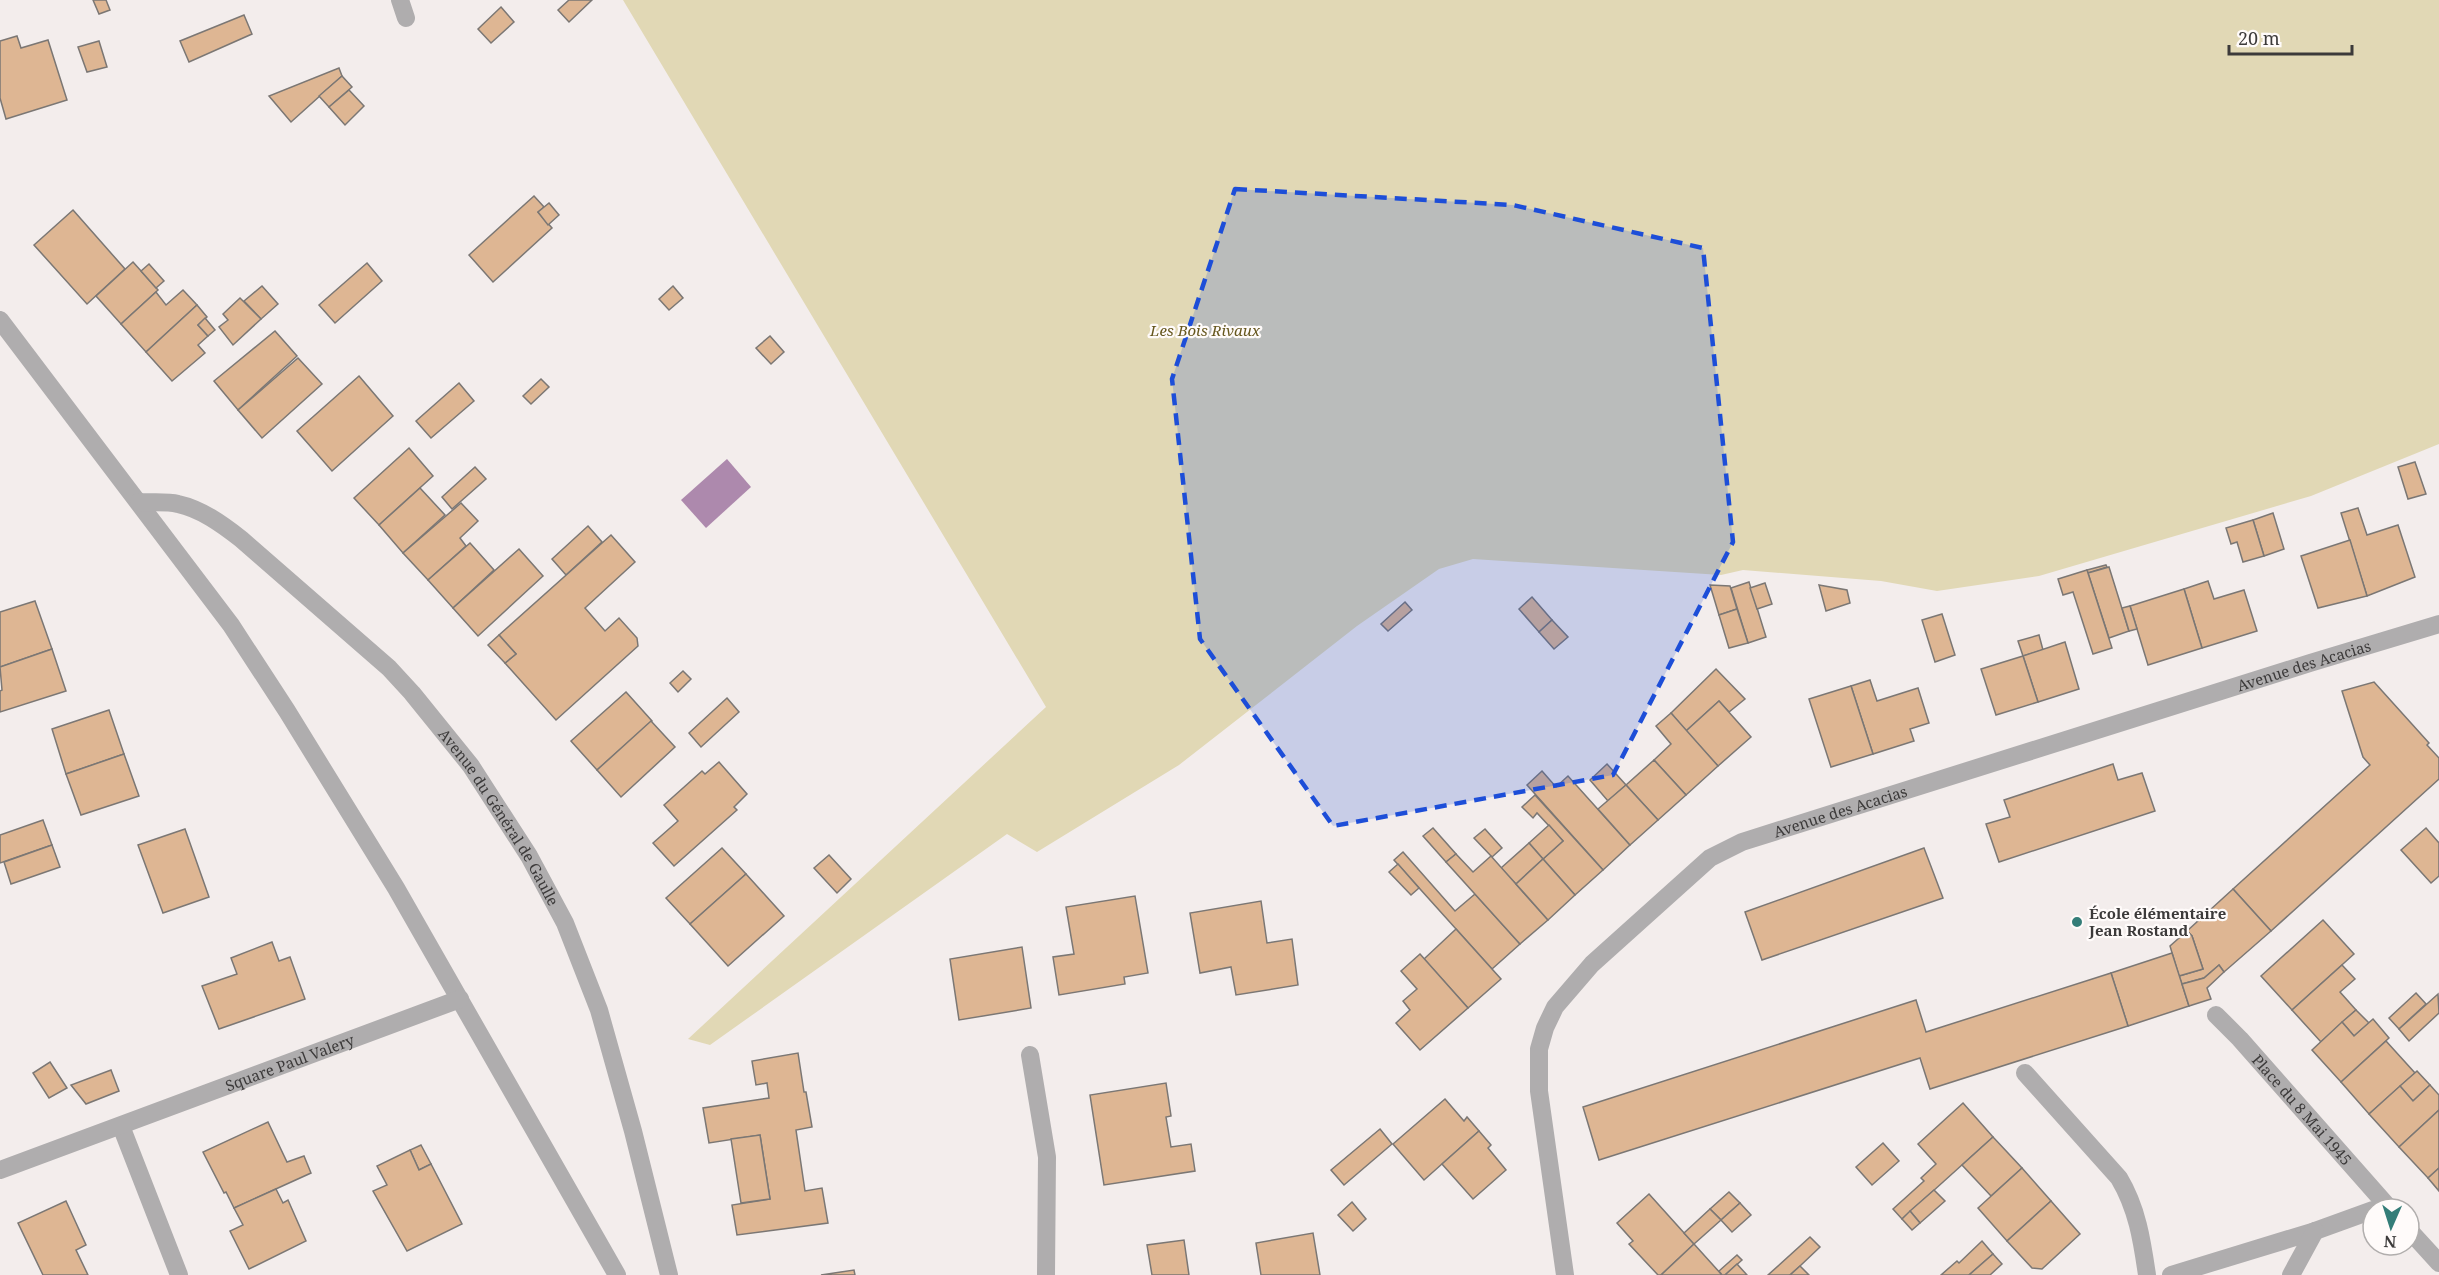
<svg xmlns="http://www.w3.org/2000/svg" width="2439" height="1275" font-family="'Noto Serif',serif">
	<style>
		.green { fill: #e1d8b5 }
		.water { fill: #ad89ad }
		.building { fill: #deb693; stroke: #7b7774; stroke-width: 1.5 }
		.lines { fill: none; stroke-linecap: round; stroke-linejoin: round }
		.minor { stroke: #afadae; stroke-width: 18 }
		.marked { fill: #1d4ed8; fill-opacity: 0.2; stroke: #1d4ed8; stroke-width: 4.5; stroke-dasharray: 12 8; stroke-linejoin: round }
		.poi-dot { fill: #347d78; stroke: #fffbfa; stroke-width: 2 }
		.labels { text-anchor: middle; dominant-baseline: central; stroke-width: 4.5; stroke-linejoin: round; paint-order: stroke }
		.park-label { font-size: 15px; font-style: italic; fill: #66571e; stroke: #fffbfa }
		.street-label { font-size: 15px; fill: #3c3a3a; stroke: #fffbfa }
		.poi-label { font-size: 15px; font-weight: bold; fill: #3c3a3a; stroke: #fffbfa; text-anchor: start }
	</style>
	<rect width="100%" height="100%" fill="#f3edec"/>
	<path class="green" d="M623,0H2439V444L2311,496L2039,576L1937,591L1881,581L1743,570L1721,575L1473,559L1439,569L1357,626L1179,765L1037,852L1007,834L710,1045L688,1039L1046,707Z"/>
	<path class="water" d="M727,459L751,487L706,528L681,500Z"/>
	<g class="building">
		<path d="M93,0H106L110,10L99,14Z"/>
		<path d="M569,0H592L569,22L558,10Z"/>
		<path d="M501,7L514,22L491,43L478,29Z"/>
		<path d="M244,15L252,34L189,62L180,41Z"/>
		<path d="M17,36L21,48L48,40L67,100L6,119L0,98V41Z"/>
		<path d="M99,41L107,67L87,72L78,47Z"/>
		<path d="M339,68L342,76L291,122L269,96Z"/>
		<path d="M342,76L352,87L329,107L319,96Z"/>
		<path d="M349,90L364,106L345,125L329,107Z"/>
		<path d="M534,196L544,207L538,212L552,228L493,282L469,255Z"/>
		<path d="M549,203L559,215L548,225L538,212Z"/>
		<path d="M73,210L125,269L87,304L34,245Z"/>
		<path d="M133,262L158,290L121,324L96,296Z"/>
		<path d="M367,263L382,281L335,323L319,305Z"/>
		<path d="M149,264L164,281L156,288L141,271Z"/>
		<path d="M262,286L278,304L261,319L244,301Z"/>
		<path d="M673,286L683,298L669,310L659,299Z"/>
		<path d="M183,290L197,305L146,352L121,324L156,292L166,305Z"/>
		<path d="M240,298L261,319L233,345L219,327L228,320L223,314Z"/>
		<path d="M197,305L207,317L198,325L208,336L198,345L205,353L172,381L146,352Z"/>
		<path d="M205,318L215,330L208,336L198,325Z"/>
		<path d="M275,331L297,356L238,410L214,381Z"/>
		<path d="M770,336L784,352L771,364L756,348Z"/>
		<path d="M298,358L322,384L262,438L238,410Z"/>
		<path d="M359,376L393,416L332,471L297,431Z"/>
		<path d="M541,379L549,387L531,404L523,396Z"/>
		<path d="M459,383L474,401L431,438L416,421Z"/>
		<path d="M409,448L433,476L379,525L354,498Z"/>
		<path d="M2415,462L2426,494L2408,499L2398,467Z"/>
		<path d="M475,467L486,479L452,509L442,497Z"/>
		<path d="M420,488L445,515L403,553L379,525Z"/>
		<path d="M461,503L478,521L460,538L466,546L428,580L403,553Z"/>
		<path d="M2358,508L2367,535L2398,525L2415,577L2367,596L2341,513Z"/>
		<path d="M2273,513L2284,549L2264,556L2253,520Z"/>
		<path d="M2253,520L2264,556L2243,562L2237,542L2231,544L2226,528Z"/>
		<path d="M588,526L602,542L566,575L552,559Z"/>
		<path d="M611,535L635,562L585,608L605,631L619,618L637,638L638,646L556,720L505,663L516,654L499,635Z"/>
		<path d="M2350,540L2367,596L2318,608L2301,556Z"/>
		<path d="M470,543L494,570L453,608L428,580Z"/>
		<path d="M519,549L543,576L478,636L453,608Z"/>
		<path d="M2106,565L2107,567L2088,573L2087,570Z"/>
		<path d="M2109,567L2129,631L2109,638L2088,573Z"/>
		<path d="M2087,570L2112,648L2093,654L2073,592L2063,595L2058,579Z"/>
		<path d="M2208,581L2214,599L2244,590L2257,631L2202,648L2184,589Z"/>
		<path d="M1749,582L1766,637L1748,643L1731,588Z"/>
		<path d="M1765,583L1772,604L1757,609L1750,588Z"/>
		<path d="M1710,585L1730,586L1737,609L1719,615Z"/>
		<path d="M1819,585L1847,590L1850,603L1826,611Z"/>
		<path d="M2184,589L2202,648L2148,665L2130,606Z"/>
		<path d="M1532,597L1552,620L1539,632L1519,609Z"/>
		<path d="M35,601L52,649L0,667V612Z"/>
		<path d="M1405,602L1412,610L1388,631L1381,624Z"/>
		<path d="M2130,606L2137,629L2129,631L2122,608Z"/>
		<path d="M1737,609L1748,643L1729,648L1719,615Z"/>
		<path d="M1942,614L1955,655L1935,662L1922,620Z"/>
		<path d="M1552,620L1568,637L1554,649L1539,632Z"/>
		<path d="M499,635L516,654L505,663L488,645Z"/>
		<path d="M2039,635L2043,650L2023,656L2018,641Z"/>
		<path d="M2065,642L2079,689L2038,702L2023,656Z"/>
		<path d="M52,649L66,691L0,712V691L2,690L0,667Z"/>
		<path d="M2023,656L2038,702L1996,715L1981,669Z"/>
		<path d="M1716,669L1745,699L1729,712L1719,701L1686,731L1671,713Z"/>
		<path d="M683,671L691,679L678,692L670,683Z"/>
		<path d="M1870,680L1877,701L1918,688L1929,723L1910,729L1914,741L1873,754L1851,686Z"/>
		<path d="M2374,682L2429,743L2427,745L2439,758V779L2271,931L2233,889L2370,765L2363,757L2342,691Z"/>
		<path d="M1851,686L1873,754L1831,767L1809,699Z"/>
		<path d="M626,692L652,721L597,770L571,741Z"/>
		<path d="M727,698L739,712L701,747L689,733Z"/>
		<path d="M1719,701L1751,737L1718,766L1686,731Z"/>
		<path d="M109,710L124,754L66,774L52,729Z"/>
		<path d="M1671,713L1718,766L1686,795L1654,760L1671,744L1656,726Z"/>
		<path d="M651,721L675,747L621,797L597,770Z"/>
		<path d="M124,754L139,796L81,815L66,774Z"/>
		<path d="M1654,760L1686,795L1658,820L1626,785Z"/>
		<path d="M719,762L747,794L734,807L737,810L674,866L653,843L678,821L664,805L702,771L705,774Z"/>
		<path d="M1607,764L1626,785L1608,801L1590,780Z"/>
		<path d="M2113,764L2118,780L2142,773L2155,811L1999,862L1986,824L2010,817L2004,800Z"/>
		<path d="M1542,771L1556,787L1568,776L1630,845L1603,870L1527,785Z"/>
		<path d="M1626,785L1658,820L1630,845L1598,809Z"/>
		<path d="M1535,795L1603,870L1575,895L1543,859L1563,841L1537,813L1533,818L1522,807Z"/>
		<path d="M43,820L52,845L0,863V835Z"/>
		<path d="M1549,825L1563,841L1543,859L1529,843Z"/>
		<path d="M1433,828L1456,854L1446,862L1423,836Z"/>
		<path d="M2426,828L2439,843V876L2431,883L2401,850Z"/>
		<path d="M185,829L209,897L163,913L138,845Z"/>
		<path d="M1485,829L1502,848L1492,857L1474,838Z"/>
		<path d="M1529,843L1543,859L1516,884L1501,868Z"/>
		<path d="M52,845L60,867L11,884L4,862Z"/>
		<path d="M722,848L746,874L690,924L666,898Z"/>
		<path d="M1924,848L1943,898L1762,960L1745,912Z"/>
		<path d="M1403,852L1455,911L1475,894L1520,944L1492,969L1394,860Z"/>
		<path d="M1456,854L1473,872L1491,856L1548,920L1520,944L1446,862Z"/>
		<path d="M829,855L851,879L837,893L814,868Z"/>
		<path d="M1543,859L1575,895L1548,920L1516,884Z"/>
		<path d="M1398,864L1419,888L1411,895L1389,872Z"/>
		<path d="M746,874L784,916L728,966L690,924Z"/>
		<path d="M2233,889L2271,931L2224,972L2219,965L2204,978L2182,984L2179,976L2203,969L2192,936L2187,931Z"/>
		<path d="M1135,896L1148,973L1124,977L1125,984L1059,995L1053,957L1074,954L1066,907Z"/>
		<path d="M1261,901L1267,943L1292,939L1298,985L1236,995L1231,967L1200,973L1190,913Z"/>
		<path d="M2323,920L2354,954L2292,1010L2261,976Z"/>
		<path d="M1456,929L1501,979L1468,1008L1424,959Z"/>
		<path d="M2187,931L2192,936L2203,969L2179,976L2170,946Z"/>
		<path d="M272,942L279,961L290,957L305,999L219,1029L202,986L237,974L231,958Z"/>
		<path d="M1022,947L1031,1008L959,1020L950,959Z"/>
		<path d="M2172,953L2189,1006L2128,1026L2111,973Z"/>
		<path d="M1420,954L1468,1008L1420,1050L1396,1023L1410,1010L1403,1001L1417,989L1401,971Z"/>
		<path d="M2219,965L2224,972L2207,988L2211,999L2189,1006L2182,984L2204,978Z"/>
		<path d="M2342,965L2355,979L2340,992L2356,1010L2321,1042L2292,1010Z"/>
		<path d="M2111,973L2128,1026L1930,1089L1920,1058L1599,1160L1583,1107L1916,1000L1926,1032Z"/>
		<path d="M2416,993L2426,1004L2399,1029L2389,1018Z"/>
		<path d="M2438,994L2439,1013L2409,1041L2399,1029Z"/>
		<path d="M2356,1010L2369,1023L2354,1036L2342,1022Z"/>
		<path d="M2373,1019L2389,1038L2341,1082L2312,1050L2342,1022L2354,1036Z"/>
		<path d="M2386,1041L2415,1073L2369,1114L2341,1082Z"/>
		<path d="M798,1053L804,1092H806L812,1127L796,1130L805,1191L822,1188L828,1223L737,1235L732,1205L770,1199L760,1135L709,1143L703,1108L769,1098L767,1083L756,1085L752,1061Z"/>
		<path d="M50,1062L67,1088L49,1098L33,1073Z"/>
		<path d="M111,1070L119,1091L86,1104L71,1085Z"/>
		<path d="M2417,1071L2430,1085L2413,1101L2400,1086Z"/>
		<path d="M1166,1083L1171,1116L1166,1117L1171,1147L1191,1144L1195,1171L1104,1185L1090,1095Z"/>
		<path d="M2430,1085L2439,1095V1110L2399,1147L2369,1114L2400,1086L2413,1101Z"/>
		<path d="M1445,1099L1464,1121L1467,1117L1479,1131L1424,1180L1393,1144Z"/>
		<path d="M1963,1103L1993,1137L1902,1219L1893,1209L1924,1181L1921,1178L1936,1164L1918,1144Z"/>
		<path d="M2439,1110V1168L2428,1178L2399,1147Z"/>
		<path d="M268,1122L287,1162L304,1156L311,1173L234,1208L226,1192L224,1193L203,1152Z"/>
		<path d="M1380,1129L1392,1144L1344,1185L1331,1170Z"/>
		<path d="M1479,1131L1491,1145L1488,1148L1506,1170L1473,1199L1442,1164Z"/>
		<path d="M760,1135L770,1199L741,1203L731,1139Z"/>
		<path d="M1993,1137L2022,1168L1991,1196L1962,1165Z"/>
		<path d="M1883,1143L1899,1161L1872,1185L1856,1167Z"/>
		<path d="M421,1145L431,1164L419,1170L410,1150Z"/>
		<path d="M410,1150L419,1170L431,1164L462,1224L407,1251L373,1191L387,1185L377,1166Z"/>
		<path d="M2022,1168L2051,1201L2007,1241L1978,1208Z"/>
		<path d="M2439,1168V1191L2428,1178Z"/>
		<path d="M276,1189L283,1203L288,1200L306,1241L249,1269L230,1231L243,1225L234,1208Z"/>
		<path d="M1934,1190L1945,1201L1920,1223L1910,1211Z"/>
		<path d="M1729,1192L1740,1203L1721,1220L1710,1209Z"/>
		<path d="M1649,1194L1694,1244L1661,1275H1658L1629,1244L1633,1241L1617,1223Z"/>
		<path d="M66,1201L86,1245L76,1250L88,1275H43L18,1223Z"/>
		<path d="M2051,1201L2080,1234L2042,1269L2032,1268L2007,1241Z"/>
		<path d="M1352,1202L1366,1219L1353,1231L1338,1215Z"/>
		<path d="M1740,1203L1751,1215L1732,1232L1721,1220Z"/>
		<path d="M1710,1209L1721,1220L1694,1244L1684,1233Z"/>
		<path d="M1910,1211L1920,1223L1912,1230L1902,1219Z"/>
		<path d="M1313,1233L1320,1275H1261L1256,1243Z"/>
		<path d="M1810,1237L1820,1247L1800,1266L1790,1275H1768Z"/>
		<path d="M1184,1240L1189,1275H1152L1147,1245Z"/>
		<path d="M1982,1241L1993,1254L1969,1275H1941L1957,1261L1959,1263Z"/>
		<path d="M1694,1244L1722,1275H1661Z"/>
		<path d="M1993,1254L2002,1264L1990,1275H1969Z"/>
		<path d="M1737,1255L1742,1260L1725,1275H1722L1719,1271Z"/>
		<path d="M1737,1264L1747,1275H1725Z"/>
		<path d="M1800,1266L1809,1275H1790Z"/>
		<path d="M854,1270L855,1275H821Z"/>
	</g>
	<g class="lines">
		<g class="minor">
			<path d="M400,0L406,18"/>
			<path d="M0,320L231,625L287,711L396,888L617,1275"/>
			<path id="s1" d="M139,502C151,503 166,501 178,504C201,509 222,524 241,539L389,668L412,693L471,766L529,856L565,923L599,1010L633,1131L669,1275"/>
			<path id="s2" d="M2216,1015L2240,1039L2390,1209"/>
			<path d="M1030,1055L1047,1157L1046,1275"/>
			<path d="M2025,1073L2119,1178C2137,1208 2142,1240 2147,1275"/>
			<path d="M121,1126L179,1275"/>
			<path id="s3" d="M0,1170L460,999"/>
			<path d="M2409,1230L2439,1263"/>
			<path id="s4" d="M1565,1275L1539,1091V1049L1545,1028L1555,1007L1592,964L1710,858L1742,842L2310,663L2439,624"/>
			<path d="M2171,1275L2315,1231L2373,1210"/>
			<path d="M2291,1275L2315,1231"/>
		</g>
	</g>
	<path class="marked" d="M1235,189L1513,205L1703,248L1733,542L1613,775L1333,826L1200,639L1172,379Z"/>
	<circle class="poi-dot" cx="2077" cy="922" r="6"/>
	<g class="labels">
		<g class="park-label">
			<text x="1205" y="330">Les Bois Rivaux</text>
		</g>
		<g class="street-label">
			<text stroke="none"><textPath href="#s4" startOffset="1113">Avenue des Acacias</textPath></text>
			<text stroke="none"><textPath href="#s4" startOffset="627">Avenue des Acacias</textPath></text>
			<text stroke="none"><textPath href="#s1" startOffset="494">Avenue du Général de Gaulle</textPath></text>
			<text stroke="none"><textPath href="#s3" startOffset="309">Square Paul Valery</textPath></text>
			<text stroke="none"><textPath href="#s2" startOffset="128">Place du 8 Mai 1945</textPath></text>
		</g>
		<g class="poi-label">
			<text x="2089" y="913">École élémentaire<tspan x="2089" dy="17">Jean Rostand</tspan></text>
		</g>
	</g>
	<g transform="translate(2391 1227) rotate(183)"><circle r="28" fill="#fffbfa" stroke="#b1aead" stroke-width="1.5"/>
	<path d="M0-4.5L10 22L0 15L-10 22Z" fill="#347d78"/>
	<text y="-9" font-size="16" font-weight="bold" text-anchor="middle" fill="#3c3a3a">N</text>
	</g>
	<path d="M2229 45v9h123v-9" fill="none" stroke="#3c3a3a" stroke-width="3"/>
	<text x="2238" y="45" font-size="18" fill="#3c3a3a" stroke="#fffbfa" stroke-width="4.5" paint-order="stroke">20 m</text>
</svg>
